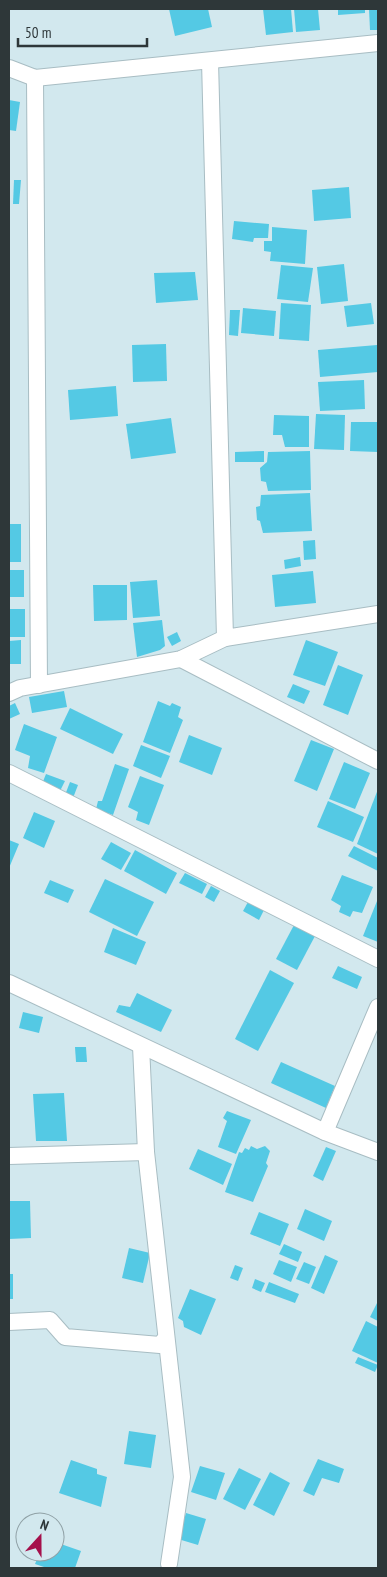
<svg xmlns="http://www.w3.org/2000/svg" width="387" height="1577" font-family="'PT Sans Narrow',sans-serif">
	<style>
		.building { fill: #54c9e4 }
		.lines { fill: none; stroke-linecap: round; stroke-linejoin: round }
		.minor-casing { stroke: #a8bdc3; stroke-width: 18 }
		.minor { stroke: #fff; stroke-width: 16 }
	</style>
	<rect width="100%" height="100%" fill="#d2e8ee"/>
	<g class="building">
		<path d="M169,9H208L212,27L175,36Z"/>
		<path d="M263,9H291L293,32L266,35Z"/>
		<path d="M294,9H318L320,30L296,32Z"/>
		<path d="M338,9H365V13L338,15Z"/>
		<path d="M369,9H378V30H370Z"/>
		<path d="M9,100L20,102L16,131L9,130Z"/>
		<path d="M14,180H21L19,204H13Z"/>
		<path d="M349,187L351,218L314,221L312,190Z"/>
		<path d="M234,221L269,224L268,238H254L253,242L232,239Z"/>
		<path d="M272,227L307,230L305,264L270,261L271,252L264,251V241H272Z"/>
		<path d="M344,264L348,301L321,304L317,267Z"/>
		<path d="M281,265L313,268L308,302L277,299Z"/>
		<path d="M195,272L198,300L156,303L154,273Z"/>
		<path d="M281,303L311,305L309,341L279,339Z"/>
		<path d="M371,303L374,324L347,327L344,306Z"/>
		<path d="M243,308L276,311L274,336L241,333Z"/>
		<path d="M230,310H240L238,336L229,335Z"/>
		<path d="M166,344L167,381L133,382L132,345Z"/>
		<path d="M377,345L378,372L320,377L318,350Z"/>
		<path d="M364,380L365,409L320,411L318,382Z"/>
		<path d="M116,386L118,416L70,420L68,390Z"/>
		<path d="M316,414L345,415L344,450L314,449Z"/>
		<path d="M274,415L309,416V447H285L282,435H273Z"/>
		<path d="M171,418L176,453L131,459L126,424Z"/>
		<path d="M351,422H378V452L350,451Z"/>
		<path d="M264,451V462H235V452Z"/>
		<path d="M310,451L311,490L268,491L266,482L261,481L260,468L267,462L268,452Z"/>
		<path d="M310,493L312,531L263,533L260,521L257,520L256,507L260,506L261,495Z"/>
		<rect x="9" y="524" width="12" height="38"/>
		<path d="M315,540L316,559L304,560L303,541Z"/>
		<path d="M300,557L301,566L285,569L284,560Z"/>
		<rect x="9" y="570" width="15" height="27"/>
		<path d="M313,571L316,603L275,607L272,575Z"/>
		<path d="M157,580L160,616L133,618L130,582Z"/>
		<path d="M93,585H127V620L94,621Z"/>
		<rect x="9" y="609" width="16" height="28"/>
		<path d="M162,620L165,646L160,650L137,657L133,623Z"/>
		<path d="M177,632L181,641L172,646L167,637Z"/>
		<path d="M21,640V664H9V641Z"/>
		<path d="M306,640L338,652L325,686L293,675Z"/>
		<path d="M338,665L363,675L348,715L323,705Z"/>
		<path d="M293,684L310,691L304,704L287,697Z"/>
		<path d="M64,691L67,707L32,713L29,697Z"/>
		<path d="M158,701L170,706L172,703L181,707L178,717L183,720L170,753L143,742Z"/>
		<path d="M15,703L20,714L9,719V706Z"/>
		<path d="M70,708L123,734L113,754L60,729Z"/>
		<path d="M24,724L57,737L44,773L28,768L30,756L15,750Z"/>
		<path d="M189,735L222,748L212,775L179,762Z"/>
		<path d="M311,740L334,749L317,791L294,781Z"/>
		<path d="M141,745L170,756L161,778L133,766Z"/>
		<path d="M344,762L370,773L355,809L329,799Z"/>
		<path d="M115,764L129,769L113,815L96,809L98,801H102Z"/>
		<path d="M46,774L65,781L60,791L42,784Z"/>
		<path d="M140,776L164,785L149,825L136,820L138,812L128,807Z"/>
		<path d="M70,782L78,785L73,798L65,795Z"/>
		<path d="M378,789V854L357,844Z"/>
		<path d="M328,801L364,817L353,842L317,827Z"/>
		<path d="M34,812L55,821L44,848L23,838Z"/>
		<path d="M9,840L19,844L9,868Z"/>
		<path d="M111,842L131,853L121,870L101,859Z"/>
		<path d="M354,846L378,858V871L348,856Z"/>
		<path d="M135,850L177,873L166,894L124,871Z"/>
		<path d="M185,873L207,884L202,894L179,883Z"/>
		<path d="M342,875L373,887L362,913L353,911L350,917L339,912L341,906L331,900Z"/>
		<path d="M105,879L154,902L137,936L89,912Z"/>
		<path d="M50,880L74,890L68,903L44,893Z"/>
		<path d="M211,886L220,891L214,902L205,897Z"/>
		<path d="M377,901L378,902V942L363,936Z"/>
		<path d="M248,902L264,910L259,920L243,911Z"/>
		<path d="M294,925L315,936L297,970L276,959Z"/>
		<path d="M113,928L146,942L136,965L104,952Z"/>
		<path d="M338,966L362,977L357,989L332,978Z"/>
		<path d="M270,970L294,983L258,1051L235,1039Z"/>
		<path d="M137,993L172,1010L161,1032L116,1012L119,1005L130,1007Z"/>
		<path d="M23,1012L43,1017L39,1033L19,1028Z"/>
		<path d="M75,1047H86L87,1062H76Z"/>
		<path d="M281,1062L335,1086L326,1108L271,1083Z"/>
		<path d="M64,1093L67,1141H36L33,1094Z"/>
		<path d="M227,1111L251,1120L236,1154L218,1147L227,1121L223,1118Z"/>
		<path d="M251,1146L257,1149L265,1146L270,1151L266,1163L268,1166L253,1202L225,1192L239,1152L242,1153L245,1148L249,1150Z"/>
		<path d="M326,1147L336,1151L323,1181L313,1176Z"/>
		<path d="M198,1149L232,1164L223,1185L189,1169Z"/>
		<path d="M9,1201H30L31,1238L9,1239Z"/>
		<path d="M305,1209L332,1221L324,1241L297,1229Z"/>
		<path d="M259,1212L289,1224L280,1246L250,1234Z"/>
		<path d="M284,1244L302,1252L298,1262L279,1254Z"/>
		<path d="M129,1248L150,1253L143,1283L122,1278Z"/>
		<path d="M325,1255L338,1261L324,1294L311,1288Z"/>
		<path d="M279,1260L297,1267L291,1282L273,1274Z"/>
		<path d="M304,1262L316,1267L309,1284L296,1279Z"/>
		<path d="M235,1265L243,1268L238,1281L230,1278Z"/>
		<rect x="9" y="1274" width="4" height="25"/>
		<path d="M255,1279L265,1283L261,1292L252,1288Z"/>
		<path d="M269,1282L299,1294L295,1303L265,1292Z"/>
		<path d="M190,1289L216,1299L201,1335L184,1327L183,1321L178,1318Z"/>
		<path d="M378,1301V1321L370,1317Z"/>
		<path d="M366,1321L378,1327V1363L352,1351Z"/>
		<path d="M358,1357L378,1365L375,1372L355,1363Z"/>
		<path d="M129,1431L156,1435L151,1468L124,1464Z"/>
		<path d="M318,1459L344,1469L339,1483L322,1478L314,1496L303,1491Z"/>
		<path d="M71,1460L97,1469V1474L107,1477L101,1507L59,1493Z"/>
		<path d="M200,1466L225,1473L216,1500L191,1492Z"/>
		<path d="M239,1468L261,1479L245,1510L223,1499Z"/>
		<path d="M270,1472L290,1483L274,1516L253,1505Z"/>
		<path d="M186,1513L206,1519L198,1545L178,1539Z"/>
		<path d="M55,1542L81,1551L75,1568H47L35,1564L40,1552H55Z"/>
	</g>
	<g class="lines">
		<g class="minor-casing">
			<g id="minor">
				<path d="M210,61L225,638L378,614"/>
				<path d="M9,68L35,78L378,43"/>
				<path d="M35,78L39,685"/>
				<path d="M181,659L378,761"/>
				<path d="M9,693L20,688L181,659L225,638"/>
				<path d="M9,773L378,959"/>
				<path d="M9,983L325,1132L378,1152"/>
				<path d="M141,1046L146,1152L182,1477L169,1564"/>
				<path d="M325,1132L378,1007"/>
				<path d="M9,1156L146,1152"/>
				<path d="M9,1322L50,1320L65,1337L160,1345L166,1338"/>
			</g>
		</g>
		<use href="#minor" class="minor"/>
	</g>
	<rect width="387" height="1577" fill="none" stroke="#2e3739" stroke-width="20"/>
	<g transform="translate(40 1537) rotate(21)"><circle r="24" fill="#d2e8ee" stroke="#90a1a6"/>
	<path d="M0-4L9 19L0 12L-9 19Z" fill="#a5104b"/>
	<text y="-8" font-size="14" font-weight="bold" text-anchor="middle" fill="#2e3739">N</text>
	</g>
	<path d="M18 38v8h129v-8" fill="none" stroke="#2e3739" stroke-width="2.5"/>
	<text x="25" y="38" font-size="15" fill="#2e3739" stroke="#d2e8ee" stroke-width="4" paint-order="stroke">50 m</text>
</svg>
